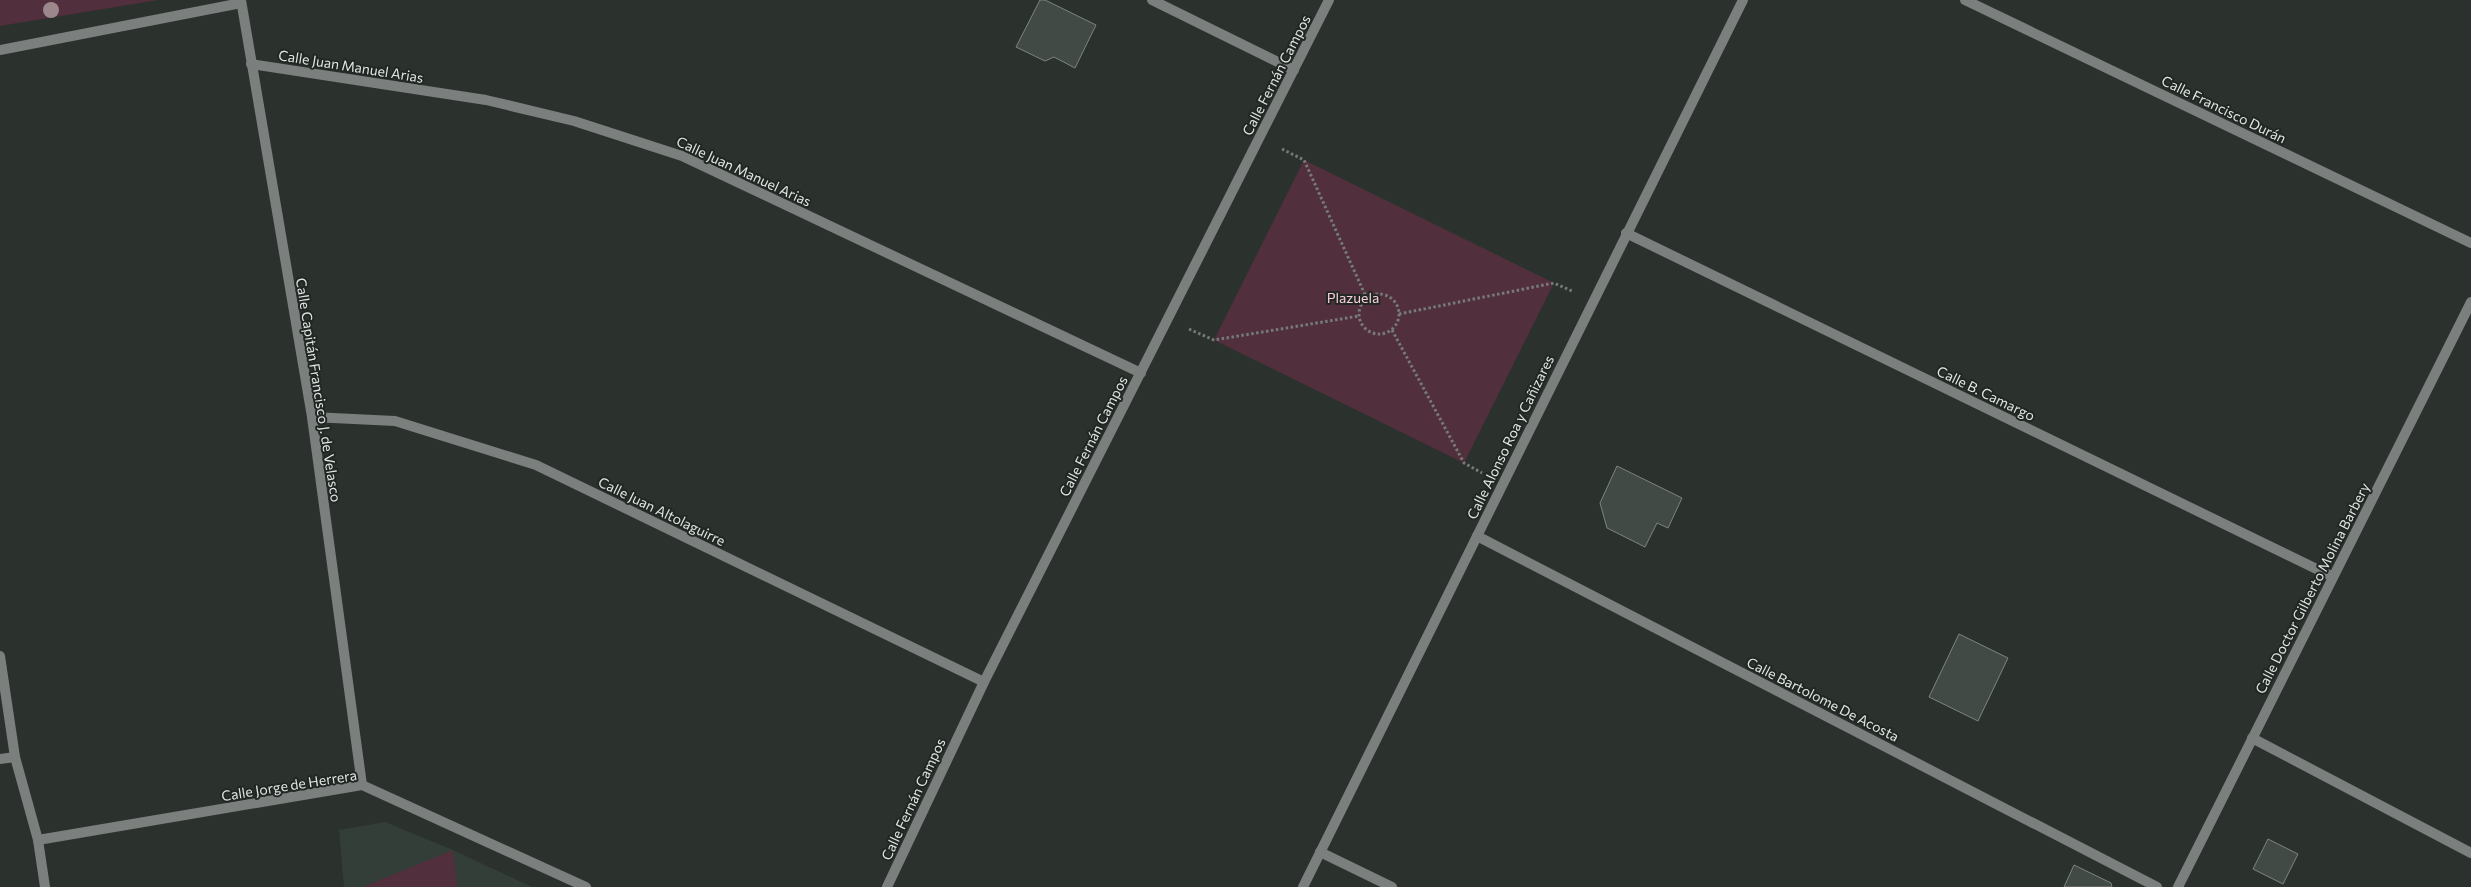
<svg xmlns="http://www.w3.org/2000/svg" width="2471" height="887" font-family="Commissioner,sans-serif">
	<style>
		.built { fill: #323e37 }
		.green { fill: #522f3d }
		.building { fill: #424a45; stroke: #7c857f }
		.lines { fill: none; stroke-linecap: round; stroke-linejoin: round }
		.path { stroke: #757b77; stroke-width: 3; stroke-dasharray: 2.5 2.5; stroke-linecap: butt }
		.service { stroke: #7b7f7d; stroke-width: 10 }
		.minor { stroke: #7b7f7d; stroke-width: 10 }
		.tree { fill: #9c878d }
		.labels { text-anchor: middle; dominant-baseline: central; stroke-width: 4; stroke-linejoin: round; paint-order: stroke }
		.street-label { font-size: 14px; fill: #e1e6e3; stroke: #212824 }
		.park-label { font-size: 14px; fill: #f8cddc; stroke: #212824 }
	</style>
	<rect width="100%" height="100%" fill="#2b322d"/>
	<path class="built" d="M385,822L453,850L532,887H344L339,830Z"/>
	<g class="green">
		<path d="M0,0H158L0,26Z"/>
		<path d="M1304,160L1554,283L1464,463L1214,340Z"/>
		<path d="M453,850L457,887H363Z"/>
	</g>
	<g class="building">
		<path d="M1040,0H1045L1096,25L1075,68L1054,57L1045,61L1016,47Z"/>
		<path d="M1617,466L1682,498L1668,528L1657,523L1645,547L1607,528L1600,503Z"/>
		<path d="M1959,634L2008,658L1978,721L1929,697Z"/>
		<path d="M2268,839L2298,854L2283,884L2253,869Z"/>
		<path d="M2074,865L2111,883L2112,887H2064Z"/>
	</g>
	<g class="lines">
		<g class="path">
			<path d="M1282,149L1304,160L1367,299"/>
			<circle cx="1379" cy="314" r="20"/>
			<path d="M1399,314L1554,283L1572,291"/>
			<path d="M1189,329L1214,340L1359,316"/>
			<path d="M1392,330L1464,463L1482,473"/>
		</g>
		<path class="service" d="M2252,738L2471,853"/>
		<g class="minor">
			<path d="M241,0L312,417L362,785"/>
			<path d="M1152,0L1294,70"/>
			<path d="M1965,0L2471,243"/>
			<path d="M0,50L241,3"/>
			<path d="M251,64L486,100L574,121L682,156L1141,373"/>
			<path d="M1626,233L2333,577"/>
			<path d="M312,417L395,421L536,465L984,682"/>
			<path d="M1477,536L2157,887"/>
			<path d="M0,656L15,757L38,840L45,887"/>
			<path d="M0,759L15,757"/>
			<path d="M38,840L362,785L586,887"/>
			<path d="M1320,852L1392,887"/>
			<path d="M887,887L984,682L1329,0"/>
			<path d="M1303,887L1743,0"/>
			<path d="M2178,887L2471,302"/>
		</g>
	</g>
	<circle class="tree" cx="51" cy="10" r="8"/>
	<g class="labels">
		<g class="street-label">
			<text transform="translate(351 66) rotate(9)">Calle Juan Manuel Arias</text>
			<text transform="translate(1276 75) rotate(-63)">Calle Fernán Campos</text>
			<text transform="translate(2224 109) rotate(26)">Calle Francisco Durán</text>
			<text transform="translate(744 171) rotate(25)">Calle Juan Manuel Arias</text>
			<text transform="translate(319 390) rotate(81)">Calle Capitán Francisco J. de Velasco</text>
			<text transform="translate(1986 393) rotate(26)">Calle B. Camargo</text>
			<text transform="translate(1093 436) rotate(-63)">Calle Fernán Campos</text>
			<text transform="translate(1510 437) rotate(-64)">Calle Alonso Roa y Cañizares</text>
			<text transform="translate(662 511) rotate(26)">Calle Juan Altolaguirre</text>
			<text transform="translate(2312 588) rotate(-63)">Calle Doctor Gilberto Molina Barbery</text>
			<text transform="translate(1823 699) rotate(27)">Calle Bartolome De Acosta</text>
			<text transform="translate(289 785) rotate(-9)">Calle Jorge de Herrera</text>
			<text transform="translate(913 799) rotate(-65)">Calle Fernán Campos</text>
		</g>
		<g class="park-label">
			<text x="1353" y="297">Plazuela</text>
		</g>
	</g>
</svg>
